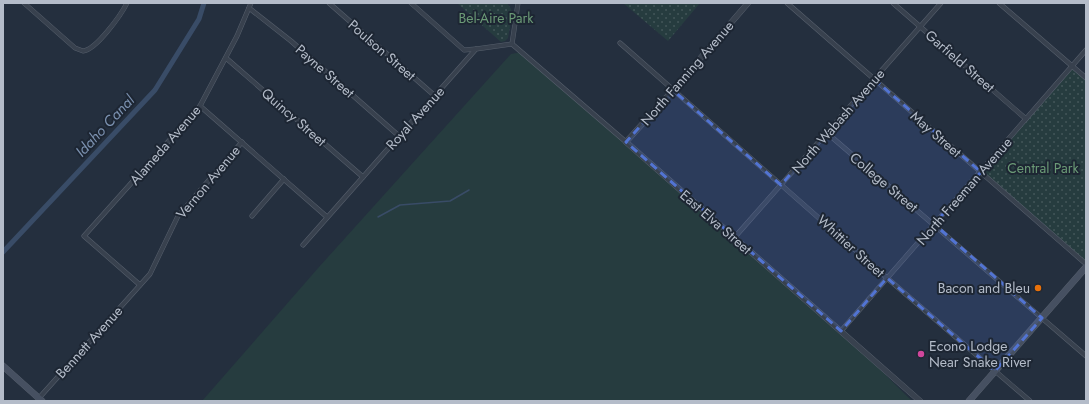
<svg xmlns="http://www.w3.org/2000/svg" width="1089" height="404" font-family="Jost,sans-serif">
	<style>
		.grass { fill: #263c3f }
		.park { fill: url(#park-dots) }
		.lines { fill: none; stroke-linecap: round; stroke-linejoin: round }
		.stream { stroke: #394c67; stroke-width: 1.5 }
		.canal { stroke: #394c67; stroke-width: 5 }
		.minor-casing { stroke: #565f6c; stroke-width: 5 }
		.tertiary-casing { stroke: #565f6c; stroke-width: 6 }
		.secondary-casing { stroke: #565f6c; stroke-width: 7 }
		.minor { stroke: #38414e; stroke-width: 4 }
		.tertiary { stroke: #38414e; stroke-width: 5 }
		.secondary { stroke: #465061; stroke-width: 6 }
		.marked { fill: #5274d3; fill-opacity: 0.2; stroke: #5274d3; stroke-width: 3; stroke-dasharray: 8 5; stroke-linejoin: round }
		.food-dot { fill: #e8710a; stroke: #1d2633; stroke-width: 1.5 }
		.hotel-dot { fill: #d1479c; stroke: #1d2633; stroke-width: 1.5 }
		.labels { text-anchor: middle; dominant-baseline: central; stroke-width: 4; stroke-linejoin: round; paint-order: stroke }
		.park-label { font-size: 14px; fill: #6b9a76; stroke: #1d2633 }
		.street-label { font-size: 14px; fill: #b4bcc9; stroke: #1d2633 }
		.poi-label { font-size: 14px; fill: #b4bcc9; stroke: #1d2633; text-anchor: end }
		.water-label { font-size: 15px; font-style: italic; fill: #7c92b1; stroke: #1d2633 }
	</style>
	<defs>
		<pattern id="park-dots" width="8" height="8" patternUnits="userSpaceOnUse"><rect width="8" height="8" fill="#263c3f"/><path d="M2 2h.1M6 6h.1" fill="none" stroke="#435659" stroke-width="1.8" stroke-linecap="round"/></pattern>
	</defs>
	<rect width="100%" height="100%" fill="#242f3e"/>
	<path class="grass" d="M522,52L841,331L912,401H202L319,267L511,54Z"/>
	<g class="park">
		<path d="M457,3H507L511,9L512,14L508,38L505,41L501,42Z"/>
		<path d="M623,3H700L668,41Z"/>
		<path d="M1072,66L1086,78V264L981,172Z"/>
	</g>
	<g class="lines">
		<path class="stream" d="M378,217L400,205L450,201L469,190"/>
		<path class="canal" d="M3,252L155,90L199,19L204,3"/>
		<g class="minor-casing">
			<g id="minor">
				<path d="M24,3L75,48L83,51C96,50 121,15 127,3"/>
				<path d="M329,3L435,96"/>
				<path d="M411,3L464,50L476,49"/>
				<path d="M787,3L1086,264"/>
				<path d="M893,3L1026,119"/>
				<path d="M999,3L1086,78"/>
				<path d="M249,8L291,41L399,136"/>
				<path d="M620,43L887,278L1030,401"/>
				<path d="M512,44L626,142"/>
				<path d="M512,44L518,3"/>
				<path d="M226,58L363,177"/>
				<path d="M200,106L327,217"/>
				<path d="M827,133L1086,356"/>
				<path d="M252,216L284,179"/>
				<path d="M734,238L941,3"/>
				<path d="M303,245L476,49L512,44"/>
				<path d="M140,285L84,236L200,106L237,36L251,3"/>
				<path d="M841,331L1086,50"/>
				<path d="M39,398L150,274L178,216L242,142"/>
			</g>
		</g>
		<g class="tertiary-casing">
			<path id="tertiary" d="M748,3L673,90L626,142L920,401"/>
		</g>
		<g class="secondary-casing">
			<g id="secondary">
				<path d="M3,366L42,401"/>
				<path d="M969,401L1086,267"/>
			</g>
		</g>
		<use href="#minor" class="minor"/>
		<use href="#tertiary" class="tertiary"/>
		<use href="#secondary" class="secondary"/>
	</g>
	<path class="marked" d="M874,79L981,172L934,224L1042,318L995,371L887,278L841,331L626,142L673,90L781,185Z"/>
	<circle class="food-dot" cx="1038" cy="288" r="4"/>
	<circle class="hotel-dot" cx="921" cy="354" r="4"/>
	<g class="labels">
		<g class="park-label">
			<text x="496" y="18">Bel-Aire Park</text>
			<text x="1043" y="168">Central Park</text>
		</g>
		<g class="street-label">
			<text transform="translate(382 50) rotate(41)">Poulson Street</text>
			<text transform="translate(960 61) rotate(41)">Garfield Street</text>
			<text transform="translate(325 71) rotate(41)">Payne Street</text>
			<text transform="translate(687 73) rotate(-49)">North Fanning Avenue</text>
			<text transform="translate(294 117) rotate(41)">Quincy Street</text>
			<text transform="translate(415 118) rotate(-48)">Royal Avenue</text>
			<text transform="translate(838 121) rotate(-49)">North Wabash Avenue</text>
			<text transform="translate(936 134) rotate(41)">May Street</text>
			<text transform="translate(165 145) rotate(-49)">Alameda Avenue</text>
			<text transform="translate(208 182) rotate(-50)">Vernon Avenue</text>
			<text transform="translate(884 182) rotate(40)">College Street</text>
			<text transform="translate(964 191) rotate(-49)">North Freeman Avenue</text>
			<text transform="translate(716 222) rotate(41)">East Elva Street</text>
			<text transform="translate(851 246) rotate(42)">Whittier Street</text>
			<text transform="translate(89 342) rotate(-48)">Bennett Avenue</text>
		</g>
		<g class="poi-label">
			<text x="1030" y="288">Bacon and Bleu</text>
			<text x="929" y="346" text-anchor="start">Econo Lodge<tspan x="929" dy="16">Near Snake River</tspan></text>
		</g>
		<g class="water-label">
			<text transform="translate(105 126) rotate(-47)">Idaho Canal</text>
		</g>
	</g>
	<rect width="1089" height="404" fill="none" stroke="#b4bcc9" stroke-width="8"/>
</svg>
